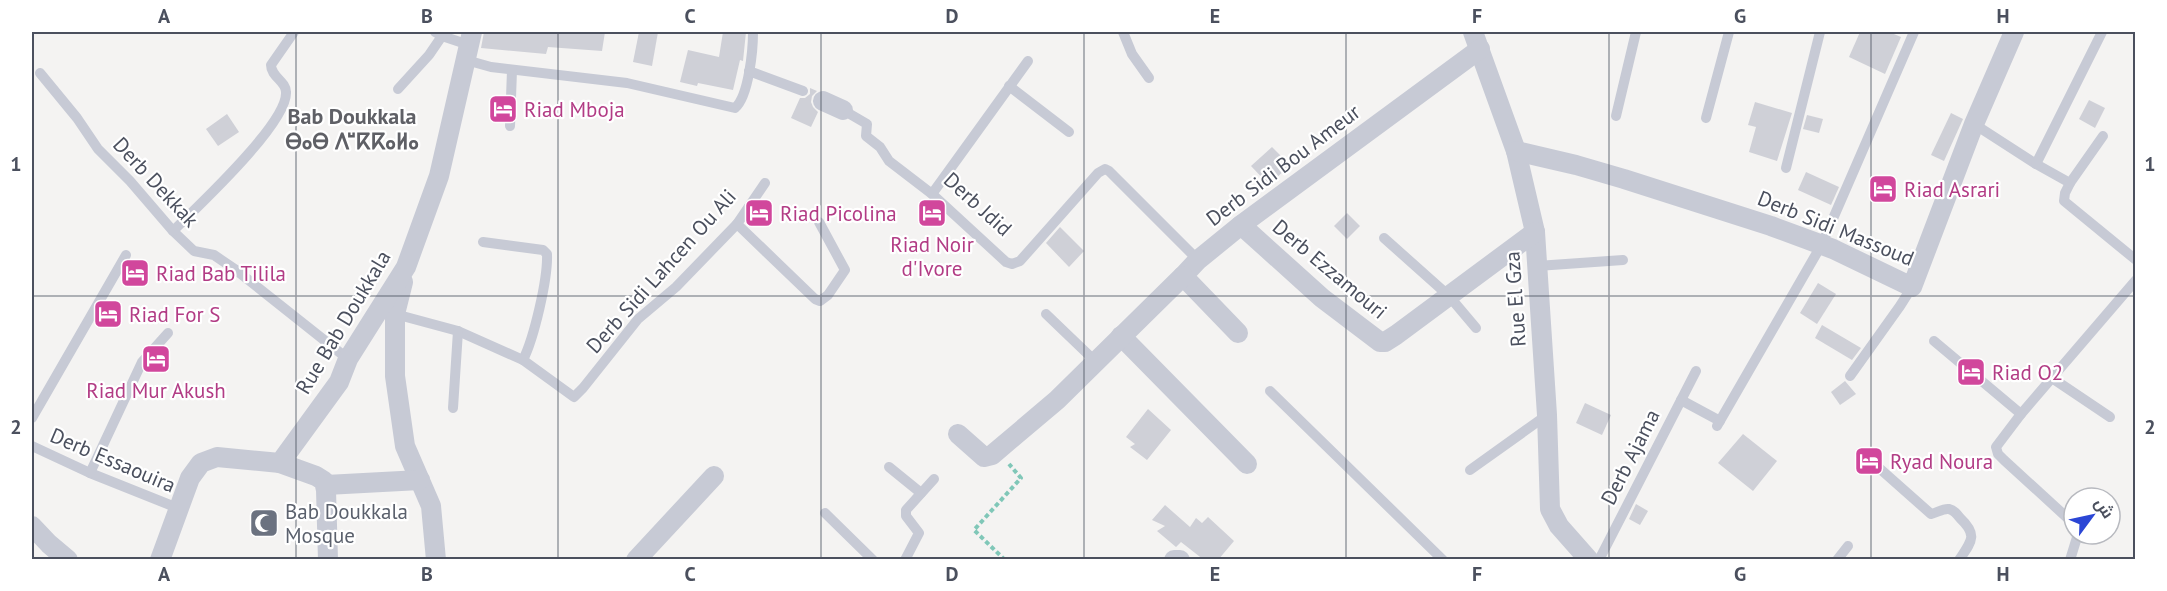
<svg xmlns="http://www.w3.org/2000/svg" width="2167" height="591" font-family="'PT Sans',Cairo,'Noto Sans Tifinagh',sans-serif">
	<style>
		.building { fill: #cfd0d7 }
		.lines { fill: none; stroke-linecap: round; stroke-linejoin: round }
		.path { stroke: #80c7b8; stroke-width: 4; stroke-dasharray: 4.5 3; stroke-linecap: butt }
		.service { stroke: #c7cad5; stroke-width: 10 }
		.minor { stroke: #c7cad5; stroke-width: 20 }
		.grid { fill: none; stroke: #4b505e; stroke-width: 1.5; stroke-opacity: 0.55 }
		.labels { text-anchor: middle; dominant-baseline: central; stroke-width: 4.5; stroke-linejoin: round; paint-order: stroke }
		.hotel-label { font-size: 21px; fill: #b23c85; stroke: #fff; text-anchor: start }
		.street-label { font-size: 21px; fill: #4b505e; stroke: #fff }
		.worship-label { font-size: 21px; fill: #5b616d; stroke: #fff; text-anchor: start }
		.neighbourhood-label { font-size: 22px; font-weight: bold; fill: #5f6066; stroke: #fff }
		.neatline { fill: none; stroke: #4b505e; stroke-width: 2 }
		.grid-label { font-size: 20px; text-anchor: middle; font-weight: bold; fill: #4b505e }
	</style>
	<rect width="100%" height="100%" fill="#f4f3f2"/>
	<g class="building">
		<path d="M484,32H605L602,51L548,47L546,54L481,48Z"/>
		<path d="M639,32H658L652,66L633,62Z"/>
		<path d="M723,32H746L743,61L740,60L733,90L698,83L697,86L680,82L688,50L719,57Z"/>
		<path d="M1860,32H1889L1901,37L1885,74L1849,57Z"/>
		<path d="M810,88L817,91L812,96L811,102L813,107L818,112L811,127L791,118L800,98H805L810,94Z"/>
		<path d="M2089,100L2105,108L2095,128L2079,119Z"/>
		<path d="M1755,102L1792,113L1777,161L1749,152L1756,127L1748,125Z"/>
		<path d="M1951,113L1963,119L1944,161L1931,155Z"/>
		<path d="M227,114L239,132L218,146L206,129Z"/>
		<path d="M1807,115L1823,119L1819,133L1803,129Z"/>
		<path d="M1272,147L1290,165L1269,185L1251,166Z"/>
		<path d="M1806,172L1839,187L1831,205L1798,190Z"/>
		<path d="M1347,213L1360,226L1347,239L1334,226Z"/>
		<path d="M1060,227L1084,251L1069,267L1046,243Z"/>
		<path d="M1818,283L1836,294L1817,324L1800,313Z"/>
		<path d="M1822,325L1861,348L1852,360L1815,338Z"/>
		<path d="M1845,381L1856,394L1840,405L1831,392Z"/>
		<path d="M1585,403L1611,415L1602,435L1576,423Z"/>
		<path d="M1148,409L1171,430L1147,460L1130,447L1135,444L1126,437Z"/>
		<path d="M1743,434L1777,461L1753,491L1718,463Z"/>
		<path d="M1636,504L1648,511L1640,525L1629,519Z"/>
		<path d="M1165,505L1190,527L1196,518L1202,523L1208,517L1234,541L1218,560H1204L1181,542L1176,547L1157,531L1165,526L1152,520Z"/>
	</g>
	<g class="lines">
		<path class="path" d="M1005,560L974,530L1021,478L1009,464"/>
		<g class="service">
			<path d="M435,32L442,36L469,45"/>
			<path d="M1123,32L1132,54L1149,78"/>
			<path d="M466,60L491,67L627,83L735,108C749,96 753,49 753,32"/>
			<path d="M749,71L803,91"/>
			<path d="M40,73L77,118L98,149L130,181L173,231L194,251L214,255L236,270L348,359"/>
			<path d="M1009,86L1069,132"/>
			<path d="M398,89L429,55L442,36"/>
			<path d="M843,110L867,124L866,136L880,147L889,161L932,194L1006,262L1012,264L1020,261L1098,173L1105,169L1109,171L1198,260"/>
			<path d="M1616,116L1636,32"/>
			<path d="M1706,118L1729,32"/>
			<path d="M1974,124L2036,164L2070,183L2065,193L2064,201L2136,260"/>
			<path d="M510,126L512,70"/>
			<path d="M2036,164L2102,32"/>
			<path d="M1786,168L1820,32"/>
			<path d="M2070,183L2103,136"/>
			<path d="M932,194L1028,61"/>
			<path d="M737,224L815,299L820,301L828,295L845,270L819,222"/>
			<path d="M173,231C197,207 288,123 286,92C286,81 271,77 271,65L294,32"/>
			<path d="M1384,238L1449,296L1476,328"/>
			<path d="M483,242L543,250L547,254C548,279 534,338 523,360"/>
			<path d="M1537,266L1623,260"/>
			<path d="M395,314L458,331L523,360L574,397L583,388L638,319L676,287L737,224L765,183"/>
			<path d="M1046,314L1095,361"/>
			<path d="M1934,341L2021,414"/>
			<path d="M1850,376L1900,306L1912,287"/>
			<path d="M2052,378L2110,417"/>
			<path d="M1270,391L1443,560"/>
			<path d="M1681,400L1720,421"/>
			<path d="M453,408L458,331"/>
			<path d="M32,418L126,255"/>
			<path d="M1717,426L1822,244L1914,32"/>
			<path d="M32,446L90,473L180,509"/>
			<path d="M1861,452L1931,514C1937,513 1943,508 1949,509C1954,510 1957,514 1960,518C1978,535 1972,541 1959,560"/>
			<path d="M889,467L921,493"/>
			<path d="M1470,470L1547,415"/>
			<path d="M90,473L142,362L168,333"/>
			<path d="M825,513L873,560"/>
			<path d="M2074,524L2004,460L1998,454L1996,447L2021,414L2136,280"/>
			<path d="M905,560L919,533L906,516V510L934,479"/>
			<path d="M1599,560L1696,371"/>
			<path d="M1837,560L1848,546"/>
			<path d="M2070,560L2078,534"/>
		</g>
		<g class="minor">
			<path d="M1473,32L1516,151L1535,232L1547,415L1550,509L1559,526L1589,560"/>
			<path d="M823,101L843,110"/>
			<path d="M1516,151L1576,165L1624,179L1771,226L1833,249L1912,287L1974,124L2014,32"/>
			<path d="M1241,225L1322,298L1380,342H1385L1396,335L1535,232"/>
			<path d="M403,282L395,314V376L405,446L431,506L436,560"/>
			<path d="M1238,333L1183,276L1198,260L1241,225L1480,49"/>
			<path d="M1121,336L1247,464"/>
			<path d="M958,434L984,457L992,455L1057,400L1183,276"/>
			<path d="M280,463L316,476L324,481L326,490L328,560"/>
			<path d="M326,485L420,480"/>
			<path d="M32,526L49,544L68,560"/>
			<path d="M160,560L190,478L201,463L217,457L280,463L339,382L348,359L406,267L439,176L472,32"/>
			<path d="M636,560L714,476"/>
			<path d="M1174,560H1180"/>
		</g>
	</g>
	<path class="grid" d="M296,32V560M558,32V560M821,32V560M1084,32V560M1346,32V560M1609,32V560M1871,32V560M32,296H2136"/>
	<defs>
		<g id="hotel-square" transform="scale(1.5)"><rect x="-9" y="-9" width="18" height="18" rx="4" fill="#d1479c" stroke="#fff"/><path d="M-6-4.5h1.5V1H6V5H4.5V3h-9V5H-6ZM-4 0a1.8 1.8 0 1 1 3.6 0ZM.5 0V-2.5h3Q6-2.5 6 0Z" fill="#fff"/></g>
		<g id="mosque-square" transform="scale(1.5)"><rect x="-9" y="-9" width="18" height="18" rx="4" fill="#6b7280" stroke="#fff"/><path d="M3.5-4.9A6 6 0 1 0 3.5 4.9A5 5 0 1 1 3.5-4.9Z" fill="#fff"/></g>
	</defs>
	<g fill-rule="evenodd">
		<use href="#hotel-square" x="503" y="109"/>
		<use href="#hotel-square" x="1883" y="189"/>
		<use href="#hotel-square" x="759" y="213"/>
		<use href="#hotel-square" x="932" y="213"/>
		<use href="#hotel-square" x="135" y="273"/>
		<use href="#hotel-square" x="108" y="314"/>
		<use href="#hotel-square" x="156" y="359"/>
		<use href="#hotel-square" x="1971" y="372"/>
		<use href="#hotel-square" x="1869" y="461"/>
		<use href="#mosque-square" x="264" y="523"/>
	</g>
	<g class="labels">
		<g class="hotel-label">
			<text x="524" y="109">Riad Mboja</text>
			<text x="1904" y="189">Riad Asrari</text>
			<text x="780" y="213">Riad Picolina</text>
			<text x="932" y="244" text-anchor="middle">Riad Noir<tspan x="932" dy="24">d'Ivore</tspan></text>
			<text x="156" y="273">Riad Bab Tilila</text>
			<text x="129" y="314">Riad For S</text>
			<text x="1992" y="372">Riad O2</text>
			<text x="156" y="390" text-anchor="middle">Riad Mur Akush</text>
			<text x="1890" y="461">Ryad Noura</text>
		</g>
		<g class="street-label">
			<text transform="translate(1283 165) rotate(-37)">Derb Sidi Bou Ameur</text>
			<text transform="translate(156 182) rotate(47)">Derb Dekkak</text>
			<text transform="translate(978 204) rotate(42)">Derb Jdid</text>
			<text transform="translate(1836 228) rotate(22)">Derb Sidi Massoud</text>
			<text transform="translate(1330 269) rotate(40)">Derb Ezzamouri</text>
			<text transform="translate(661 271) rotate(-48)">Derb Sidi Lahcen Ou Ali</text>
			<text transform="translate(1515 299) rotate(-94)">Rue El Gza</text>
			<text transform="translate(343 322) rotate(-59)">Rue Bab Doukkala</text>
			<text transform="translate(1630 457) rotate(-63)">Derb Ajama</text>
			<text transform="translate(113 460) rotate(23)">Derb Essaouira</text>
		</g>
		<g class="worship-label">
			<text x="285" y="511">Bab Doukkala<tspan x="285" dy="24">Mosque</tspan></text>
		</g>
		<g class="neighbourhood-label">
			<text x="352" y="116">Bab Doukkala<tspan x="352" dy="25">ⴱⴰⴱ ⴷⵯⴽⴽⴰⵍⴰ</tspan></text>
		</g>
	</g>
	<rect width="2167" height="591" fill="none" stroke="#ffffff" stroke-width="66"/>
	<g transform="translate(2092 516) rotate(57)"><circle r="28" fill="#ffffff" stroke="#b7b9bf" stroke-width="1.5"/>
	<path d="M0-4.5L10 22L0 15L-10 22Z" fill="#2b46d5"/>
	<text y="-9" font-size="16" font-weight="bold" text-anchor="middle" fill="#4b505e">ش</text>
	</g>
	<rect x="33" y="33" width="2101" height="525" class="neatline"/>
	<g class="grid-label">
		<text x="164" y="23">A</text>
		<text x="427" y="23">B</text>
		<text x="690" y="23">C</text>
		<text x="952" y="23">D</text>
		<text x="1215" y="23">E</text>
		<text x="1477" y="23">F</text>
		<text x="1740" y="23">G</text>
		<text x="2003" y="23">H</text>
		<text x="16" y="171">1</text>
		<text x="2150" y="171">1</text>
		<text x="16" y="434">2</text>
		<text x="2150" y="434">2</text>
		<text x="164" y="581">A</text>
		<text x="427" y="581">B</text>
		<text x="690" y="581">C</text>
		<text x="952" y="581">D</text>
		<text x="1215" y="581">E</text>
		<text x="1477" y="581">F</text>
		<text x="1740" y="581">G</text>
		<text x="2003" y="581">H</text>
	</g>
</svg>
